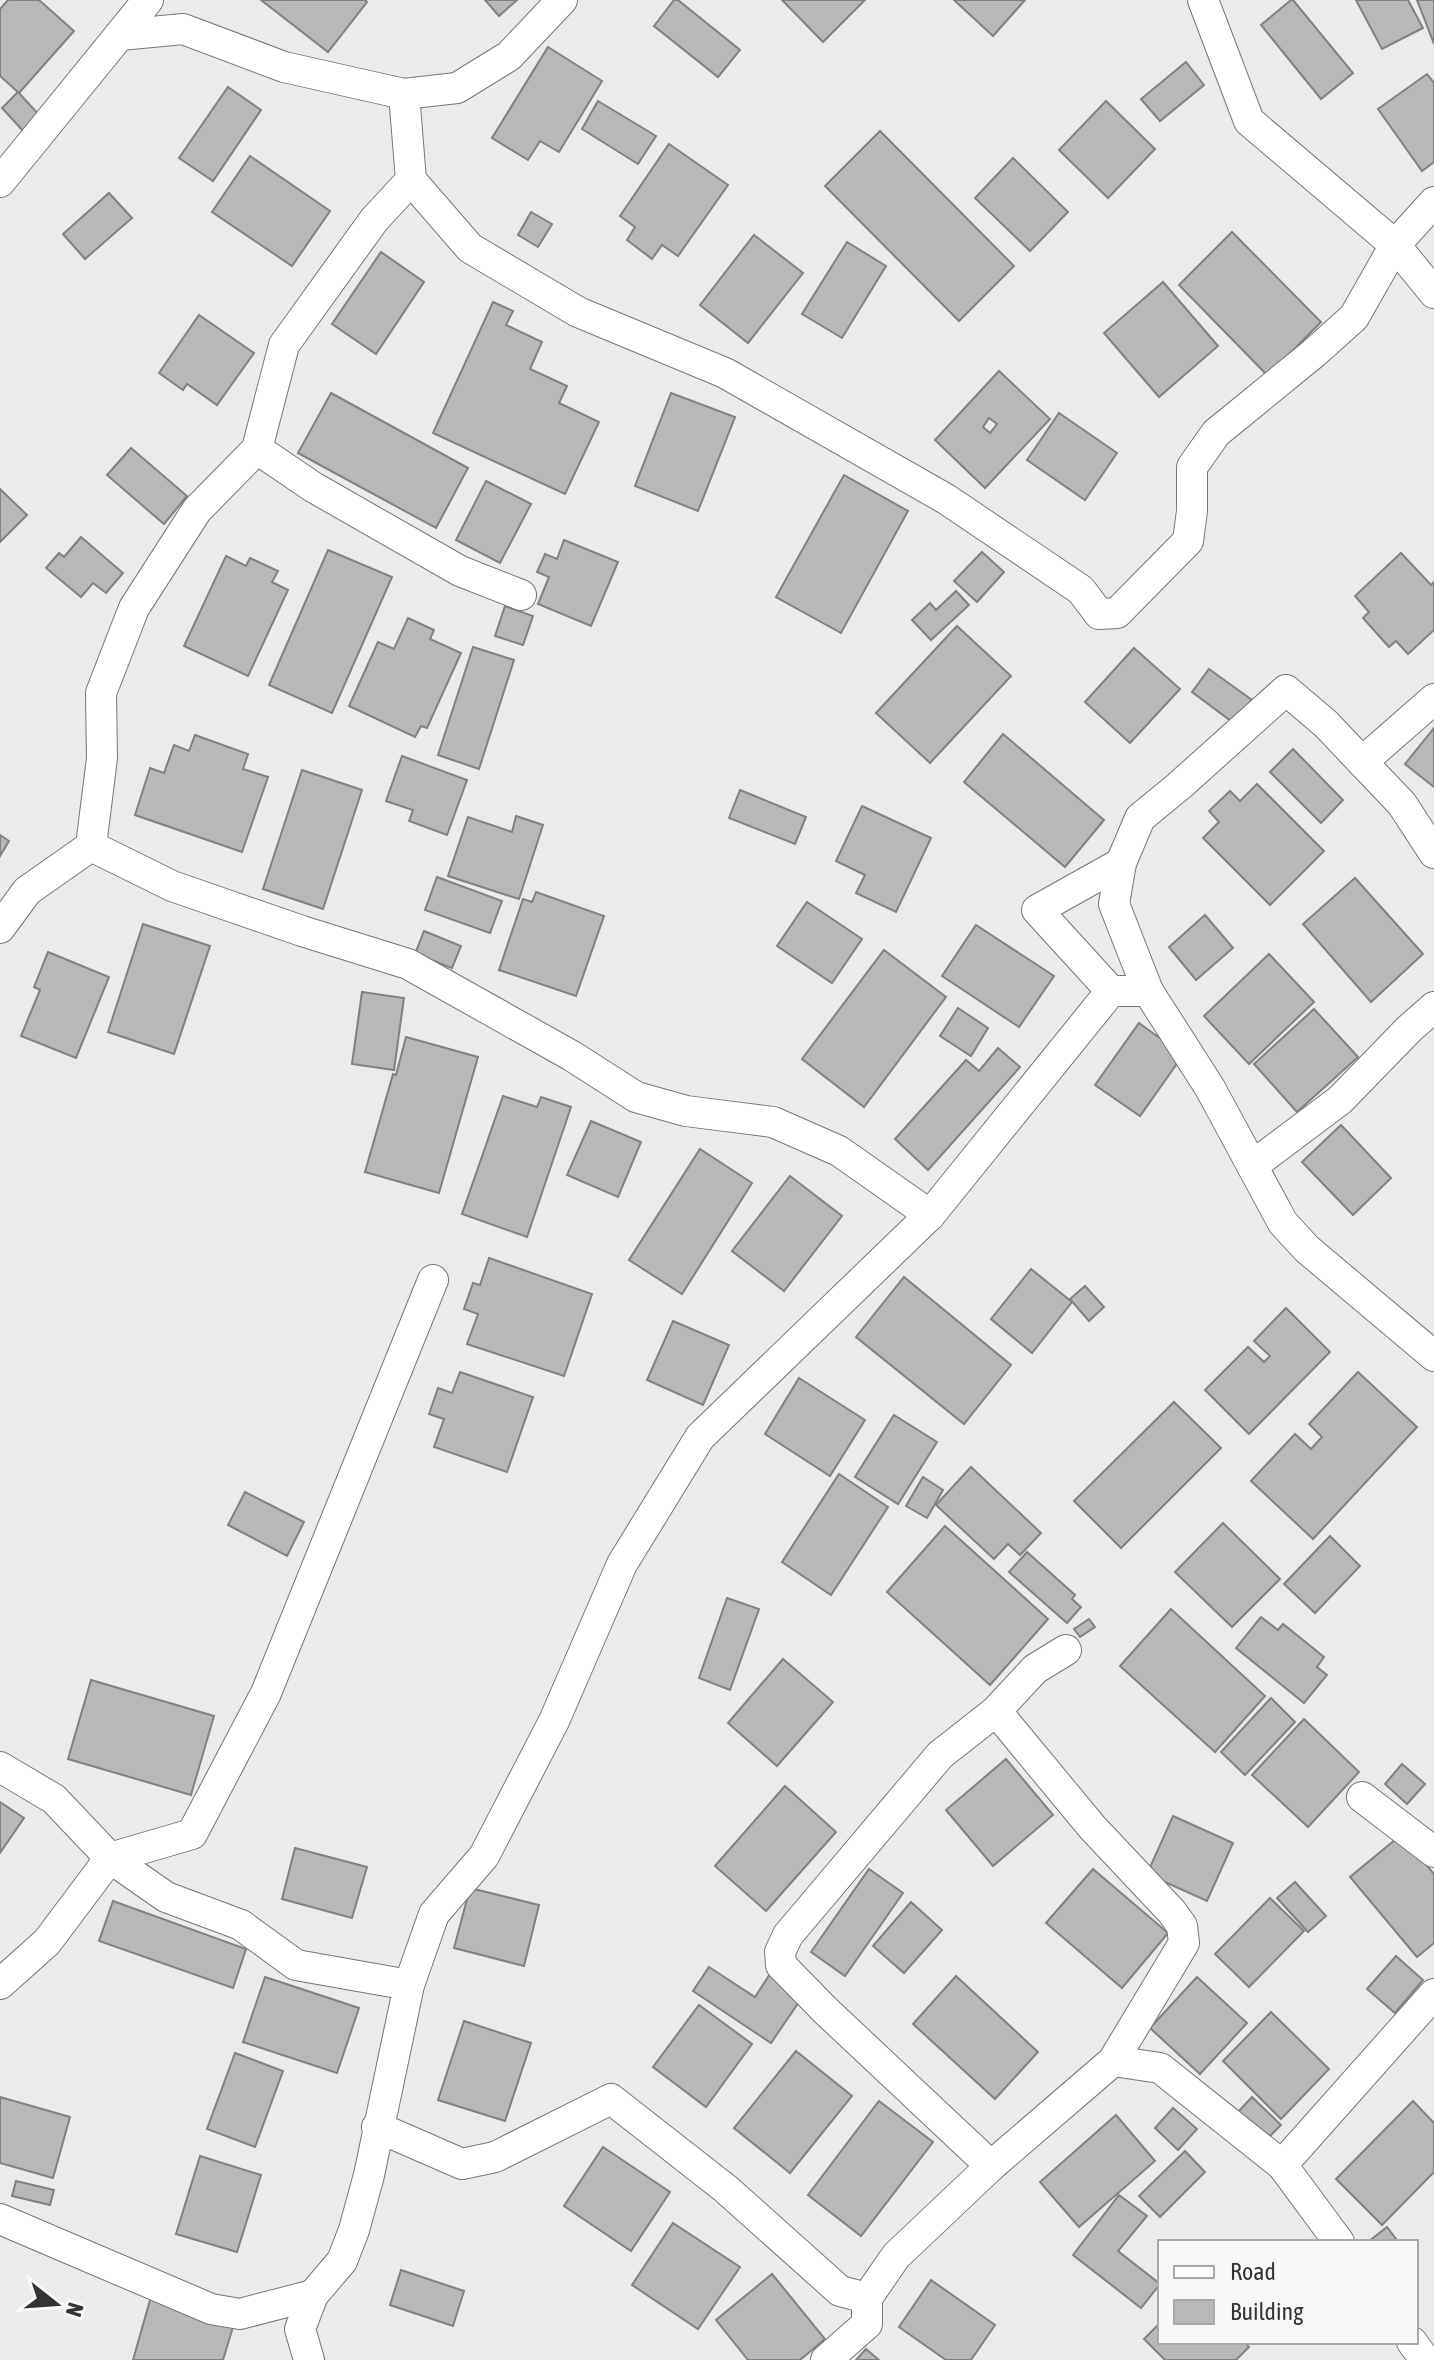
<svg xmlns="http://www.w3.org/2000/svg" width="1434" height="2360" font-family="'Asap Condensed',sans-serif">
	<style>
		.building { fill: #b7b9b7; stroke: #80827f; stroke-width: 2; fill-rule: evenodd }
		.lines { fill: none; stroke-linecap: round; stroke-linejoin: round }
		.street-casing { stroke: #767775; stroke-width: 32 }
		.street { stroke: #fff; stroke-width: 30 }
	</style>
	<rect width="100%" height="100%" fill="#eaece9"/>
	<g class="building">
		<path d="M8,0H39L74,31L19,93L0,76V9Z"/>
		<path d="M261,0H365L367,2L328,52Z"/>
		<path d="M485,0H517L499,16Z"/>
		<path d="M674,0H678L740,50L718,77L654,26Z"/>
		<path d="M782,0H865L823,42Z"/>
		<path d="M954,0H1025L993,36Z"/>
		<path d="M1291,0H1293L1353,73L1321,99L1261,25Z"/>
		<path d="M1356,0H1408L1423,28L1382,49Z"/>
		<path d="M1417,0H1434V44Z"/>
		<path d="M548,47L602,81L559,152L540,141L528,160L492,138Z"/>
		<path d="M1186,62L1204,85L1160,121L1141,99Z"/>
		<path d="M1427,74L1434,83V162L1422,171L1378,109Z"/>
		<path d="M228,87L261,110L213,181L179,158Z"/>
		<path d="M18,92L40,116L24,132L2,108Z"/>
		<path d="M598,101L656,136L638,164L582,129Z"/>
		<path d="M1106,101L1155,149L1108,198L1059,150Z"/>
		<path d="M880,131L1014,266L959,321L825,186Z"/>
		<path d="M669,144L728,185L678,256L662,245L652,259L627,240L635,227L620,216Z"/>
		<path d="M250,156L330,211L292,266L212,212Z"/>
		<path d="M1013,158L1068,212L1030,251L975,198Z"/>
		<path d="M109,193L132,218L85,259L63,234Z"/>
		<path d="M531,212L552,224L538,247L518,235Z"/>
		<path d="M1232,232L1321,322L1268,376L1179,285Z"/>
		<path d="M754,235L803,273L748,343L700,305Z"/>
		<path d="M847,242L886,266L842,338L802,314Z"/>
		<path d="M381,252L424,282L376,354L332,324Z"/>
		<path d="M1163,282L1218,346L1159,397L1104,333Z"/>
		<path d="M493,302L513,311L506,325L542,342L530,369L567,386L559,403L599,422L565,494L433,433Z"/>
		<path d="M199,315L254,353L217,405L187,384L183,390L159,373Z"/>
		<path d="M999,371L1050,419L985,488L935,440ZM989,418L997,424L990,433L983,427Z"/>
		<path d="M331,393L468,468L436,528L298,453Z"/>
		<path d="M671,393L735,417L698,511L635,486Z"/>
		<path d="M1059,413L1117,453L1085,500L1027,460Z"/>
		<path d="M131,448L187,496L164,524L107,475Z"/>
		<path d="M844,475L908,511L841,633L776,597Z"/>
		<path d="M486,481L531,504L500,563L456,540Z"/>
		<path d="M0,489L27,515L0,542Z"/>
		<path d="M81,537L123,573L106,593L93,583L81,597L46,568L59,553L64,557Z"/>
		<path d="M564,540L618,562L591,626L538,604L549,577L537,572L545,554L557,559Z"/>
		<path d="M328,550L392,577L332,713L269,685Z"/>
		<path d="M982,552L1004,572L977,602L954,581Z"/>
		<path d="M1401,553L1431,585L1434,582V630L1408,654L1396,641L1389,647L1363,618L1369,612L1355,596Z"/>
		<path d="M226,556L246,566L250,558L278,571L272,582L288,590L248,676L184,646Z"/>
		<path d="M956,591L969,605L931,640L912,620L930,603L936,610Z"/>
		<path d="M505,606L533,616L523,645L495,636Z"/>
		<path d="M408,618L434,630L430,639L461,653L427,728L421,726L415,737L349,706L378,642L394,649Z"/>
		<path d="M957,626L1011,676L930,763L876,713Z"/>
		<path d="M473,647L514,660L479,769L438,755Z"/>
		<path d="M1134,648L1180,689L1130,743L1085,702Z"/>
		<path d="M1209,669L1252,700L1235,724L1192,692Z"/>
		<path d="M1434,728V787L1405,764Z"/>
		<path d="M1003,734L1104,820L1065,867L964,782Z"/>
		<path d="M195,735L248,754L243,769L268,777L242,852L135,815L150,768L164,773L174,745L189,751Z"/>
		<path d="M1293,749L1343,800L1321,823L1270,772Z"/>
		<path d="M402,756L467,780L447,835L409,821L413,810L386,801Z"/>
		<path d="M302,770L362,790L323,909L263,889Z"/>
		<path d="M1257,784L1324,851L1270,905L1203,838L1219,822L1209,811L1230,791L1240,801Z"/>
		<path d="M740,790L806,817L795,844L729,818Z"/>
		<path d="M862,806L931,838L896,912L856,893L865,875L836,861Z"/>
		<path d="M516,816L543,825L519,899L448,876L468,817L512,832Z"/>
		<path d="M0,835L9,841L0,856Z"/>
		<path d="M437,877L502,901L490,933L425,910Z"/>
		<path d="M1355,878L1423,954L1371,1002L1303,924Z"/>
		<path d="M536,892L604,916L576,996L499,970L523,899L532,902Z"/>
		<path d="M807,902L862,939L832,983L777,946Z"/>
		<path d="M1205,915L1233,948L1196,980L1169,947Z"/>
		<path d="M143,924L210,946L174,1054L108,1032Z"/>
		<path d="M976,925L1054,976L1019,1027L942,976Z"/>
		<path d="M424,931L461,946L452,968L415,954Z"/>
		<path d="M884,950L946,997L864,1107L802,1059Z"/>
		<path d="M48,952L109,977L76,1058L21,1036L40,990L34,987Z"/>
		<path d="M1269,954L1314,1002L1249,1064L1204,1016Z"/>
		<path d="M362,992L404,998L394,1070L352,1064Z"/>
		<path d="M958,1008L988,1028L971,1056L940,1036Z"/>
		<path d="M1314,1009L1358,1057L1297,1112L1254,1064Z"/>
		<path d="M1139,1023L1183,1055L1140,1116L1095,1085Z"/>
		<path d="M406,1037L478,1057L439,1193L365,1172L393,1074L396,1075Z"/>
		<path d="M998,1048L1020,1067L928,1170L895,1139L966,1060L979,1071Z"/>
		<path d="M503,1096L537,1107L541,1097L571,1107L527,1237L462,1214Z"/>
		<path d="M591,1121L641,1142L618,1197L567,1175Z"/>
		<path d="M1341,1125L1391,1178L1353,1215L1302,1162Z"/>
		<path d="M700,1149L752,1183L682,1294L629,1260Z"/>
		<path d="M790,1176L842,1216L784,1291L732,1251Z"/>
		<path d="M489,1258L592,1294L564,1376L467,1344L478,1314L464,1309L473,1283L480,1285Z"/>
		<path d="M1031,1269L1072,1302L1032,1353L991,1319Z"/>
		<path d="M904,1277L1011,1365L964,1424L856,1337Z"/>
		<path d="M1085,1286L1104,1307L1089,1321L1070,1299Z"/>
		<path d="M1286,1308L1330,1352L1249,1434L1205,1390L1248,1347L1264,1362L1270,1356L1254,1341Z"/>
		<path d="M673,1321L729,1345L703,1405L647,1380Z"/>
		<path d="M460,1372L533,1397L507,1472L434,1447L444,1419L429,1414L438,1388L452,1393Z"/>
		<path d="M1358,1372L1417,1427L1313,1539L1251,1481L1295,1434L1311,1449L1322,1437L1309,1424Z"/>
		<path d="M799,1378L865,1420L830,1476L765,1434Z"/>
		<path d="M1174,1402L1221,1448L1121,1548L1074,1501Z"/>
		<path d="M894,1415L937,1442L898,1504L855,1477Z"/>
		<path d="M971,1467L1041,1533L1020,1555L1008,1544L994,1559L936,1505Z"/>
		<path d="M839,1474L888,1507L831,1595L782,1562Z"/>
		<path d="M923,1477L943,1490L927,1518L906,1506Z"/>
		<path d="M245,1492L304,1522L287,1556L228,1525Z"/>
		<path d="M1223,1523L1280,1579L1232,1627L1175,1572Z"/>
		<path d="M945,1526L1048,1619L990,1685L887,1592Z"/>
		<path d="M1330,1536L1360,1566L1315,1613L1284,1584Z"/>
		<path d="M1027,1552L1075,1595L1072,1599L1081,1607L1067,1623L1009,1572Z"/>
		<path d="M727,1598L759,1609L730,1690L699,1678Z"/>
		<path d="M1171,1609L1265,1696L1215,1752L1120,1666Z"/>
		<path d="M1261,1617L1278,1630L1283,1624L1324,1657L1317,1667L1327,1675L1304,1703L1236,1648Z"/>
		<path d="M1089,1619L1095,1627L1080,1637L1074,1629Z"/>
		<path d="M783,1659L833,1702L777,1766L728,1723Z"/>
		<path d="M91,1680L214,1716L191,1795L68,1759Z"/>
		<path d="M1271,1698L1295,1722L1245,1775L1221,1752Z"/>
		<path d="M1304,1719L1359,1772L1308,1827L1252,1775Z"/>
		<path d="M1006,1759L1053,1815L993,1866L946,1810Z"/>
		<path d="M1402,1764L1425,1784L1407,1804L1385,1784Z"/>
		<path d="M785,1786L836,1832L766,1911L715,1866Z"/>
		<path d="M0,1802L24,1818L0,1853Z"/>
		<path d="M1173,1816L1233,1843L1207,1901L1147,1874Z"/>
		<path d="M1401,1835L1434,1874V1943L1417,1957L1350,1877Z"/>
		<path d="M295,1848L367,1867L352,1918L282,1899Z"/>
		<path d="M869,1869L903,1893L845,1976L811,1952Z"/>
		<path d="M1093,1869L1168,1933L1122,1988L1046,1923Z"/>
		<path d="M1295,1882L1326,1916L1308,1932L1277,1898Z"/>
		<path d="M470,1888L539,1905L524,1966L454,1948Z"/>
		<path d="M1270,1898L1304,1931L1249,1987L1215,1954Z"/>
		<path d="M113,1901L246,1949L233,1988L99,1941Z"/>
		<path d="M911,1902L942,1930L904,1973L873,1946Z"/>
		<path d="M1396,1956L1423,1980L1395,2013L1367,1989Z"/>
		<path d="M709,1967L755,1997L770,1974L803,1996L771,2043L693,1991Z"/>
		<path d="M956,1976L1038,2052L995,2099L913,2024Z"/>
		<path d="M265,1977L359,2008L337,2073L243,2042Z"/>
		<path d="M1197,1977L1247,2023L1200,2074L1150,2028Z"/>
		<path d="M699,2005L752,2044L706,2107L653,2067Z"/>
		<path d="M1271,2012L1329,2069L1281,2119L1223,2061Z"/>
		<path d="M464,2021L531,2043L505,2121L438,2100Z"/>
		<path d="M796,2051L852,2096L790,2173L734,2128Z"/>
		<path d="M235,2053L283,2071L255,2147L207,2129Z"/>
		<path d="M0,2097L70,2117L53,2178L0,2163Z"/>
		<path d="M1252,2097L1281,2125L1266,2140L1238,2112Z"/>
		<path d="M879,2101L933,2142L861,2236L808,2195Z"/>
		<path d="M1413,2101L1434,2123V2172L1382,2225L1336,2179Z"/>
		<path d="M1173,2108L1197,2129L1178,2150L1155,2128Z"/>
		<path d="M1116,2115L1155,2161L1079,2227L1040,2182Z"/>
		<path d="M603,2147L670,2192L631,2251L564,2206Z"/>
		<path d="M1185,2151L1205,2172L1160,2217L1139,2196Z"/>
		<path d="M200,2156L261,2175L237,2252L176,2234Z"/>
		<path d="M16,2181L54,2190L50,2205L12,2196Z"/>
		<path d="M1119,2195L1147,2216L1118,2251L1160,2284L1141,2308L1073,2255Z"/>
		<path d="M673,2223L740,2267L698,2329L632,2285Z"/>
		<path d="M1387,2227L1396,2239L1393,2242H1368Z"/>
		<path d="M401,2270L464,2291L453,2326L390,2305Z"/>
		<path d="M772,2274L825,2339L800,2360H748L716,2320Z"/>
		<path d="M931,2280L995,2325L971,2360H946L899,2327Z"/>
		<path d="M152,2293L236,2317L223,2360H133Z"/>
		<path d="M1160,2323V2342H1244L1249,2347L1236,2360H1165L1144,2339Z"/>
		<path d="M866,2349L879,2360H856Z"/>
	</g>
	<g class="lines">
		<g class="street-casing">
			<g id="street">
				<path d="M1203,0L1249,121L1395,245L1434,293"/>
				<path d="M120,35L183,29L284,67L404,94L457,88L509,56L562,0"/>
				<path d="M404,94L411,180L470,248L578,312L725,373L946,499L1081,590L1099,614L1117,613L1188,541L1192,511V467L1216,433L1314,353L1354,317L1395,245L1434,202"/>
				<path d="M0,182L148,0"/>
				<path d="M257,449L313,487L460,571L521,595"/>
				<path d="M1362,762L1402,804L1434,853"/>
				<path d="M91,846L172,886L302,931L408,964L572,1056L636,1097L686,1111L773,1122L839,1151L930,1215"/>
				<path d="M0,928L27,891L91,846L102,758L101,693L134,608L197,510L257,449L284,345L374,220L411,180"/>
				<path d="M1111,991L1037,910L1121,863"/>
				<path d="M1148,991L1210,1088L1283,1223L1307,1249L1434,1356"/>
				<path d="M1252,1166L1340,1100L1409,1029L1434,1007"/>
				<path d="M0,1767L54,1799L110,1858L166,1897L241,1925L296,1965L409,1985"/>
				<path d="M1362,1797L1434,1852"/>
				<path d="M0,1984L47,1942L110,1858L192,1834L266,1693L433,1280"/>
				<path d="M1113,2061L1160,2068L1282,2165L1339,2242"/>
				<path d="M377,2127L462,2164L495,2157L611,2099L726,2189L840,2291L867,2298"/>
				<path d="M1282,2165L1434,1994"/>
				<path d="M991,2166L825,2010L781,1965L780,1952L788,1935L940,1755L996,1711L1035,1669L1066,1650"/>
				<path d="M0,2219L211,2309L240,2314L313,2295"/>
				<path d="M1412,2342L1425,2360"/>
				<path d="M309,2360L300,2329L313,2295L342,2261L354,2230L369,2175L409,1985L434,1914L484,1856L554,1721L622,1564L700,1437L930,1215L1111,991H1148L1114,904L1121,863L1140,818L1179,786L1286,690L1326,724L1362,762L1434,699"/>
				<path d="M826,2360L867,2324V2298L896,2256L991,2166L1113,2061L1184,1943L1182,1926L1172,1912L1092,1827L996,1711"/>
			</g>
		</g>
		<use href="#street" class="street"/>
	</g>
	<rect x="1158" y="2240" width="260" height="104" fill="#f7f9f7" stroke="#a9aaa8" stroke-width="2"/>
	<rect x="1174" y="2266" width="40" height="12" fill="#ffffff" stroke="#a9aaa8" stroke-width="2"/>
	<text x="1230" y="2280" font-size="24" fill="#333332">Road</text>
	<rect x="1174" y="2300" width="40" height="24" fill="#b7b9b7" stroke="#a9aaa8" stroke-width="2"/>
	<text x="1230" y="2320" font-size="24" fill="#333332">Building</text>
	<g transform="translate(56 2304) rotate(107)" stroke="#f7f9f7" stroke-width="6" paint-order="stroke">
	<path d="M0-6L14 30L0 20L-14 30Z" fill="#333332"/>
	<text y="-12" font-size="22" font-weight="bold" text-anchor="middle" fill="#333332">N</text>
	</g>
</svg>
